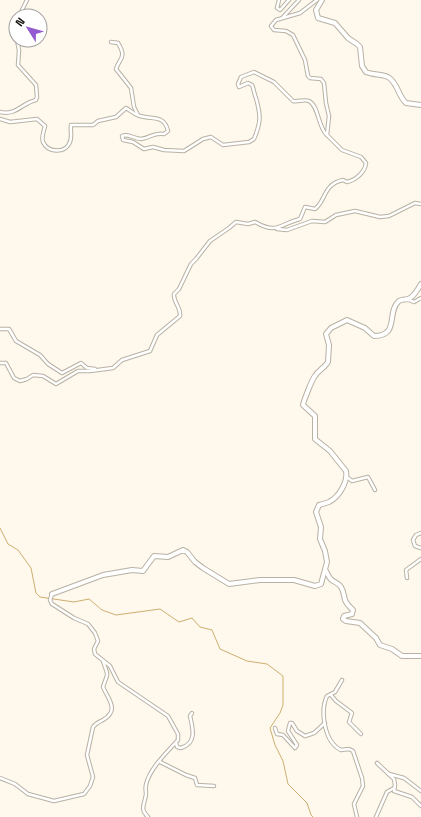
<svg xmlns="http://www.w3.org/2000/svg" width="421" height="817" font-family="'Space Grotesk',sans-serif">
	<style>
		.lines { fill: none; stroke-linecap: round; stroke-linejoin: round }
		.stream { stroke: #ceaf6f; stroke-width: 1 }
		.street-casing { stroke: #b8b1a4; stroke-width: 4.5 }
		.secondary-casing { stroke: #b8b1a4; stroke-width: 6 }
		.street { stroke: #fff; stroke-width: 2.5 }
		.secondary { stroke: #fff; stroke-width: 4 }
	</style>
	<rect width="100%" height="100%" fill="#fef8ed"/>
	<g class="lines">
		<path class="stream" d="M0,528L8,544L18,550L31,568L36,593L40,597L74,602L89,599L102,610L116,615L160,609L179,622L192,618L200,627L212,630L220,649L247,661L267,664L283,676V705L280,713L270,728L275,745L283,761L288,784L307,803L311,815L313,817"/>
		<g class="street-casing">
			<g id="street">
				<path d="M279,0L277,8L280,10L289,0"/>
				<path d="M19,16L27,0"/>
				<path d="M283,17L299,0"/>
				<path d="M16,27V37"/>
				<path d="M111,42L118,43C127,58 120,57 116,69L131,88L134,107L138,115"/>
				<path d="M0,112C16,116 22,103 36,100L37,97L36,85L18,65L19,50L17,40"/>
				<path d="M0,119L10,122L37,119L45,126C44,131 41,137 43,142C48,153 64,153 69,144C73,138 70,131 71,125H93L98,121L116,117L126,108C131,111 135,115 140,116C152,120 164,114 168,131L164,134C153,132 151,138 141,139C134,139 129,133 122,136L123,140L133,142L144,149L153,147L164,150L184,151L203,139L211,137L223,145L249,142L254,139C261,122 261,116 256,98C254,94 254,89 252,85L248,83L239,87L238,84L241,77L254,72L274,82L293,101C298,102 305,99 309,101C319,106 318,128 327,135L329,116L326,103L324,83L321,79L310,78L308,76L305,60L293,35L286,31L274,30L271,26L276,20L300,13L317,0"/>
				<path d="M277,229L287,230L312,221L325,222L336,215L355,211L380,217L389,216L415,203L421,204"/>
				<path d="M406,299L414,302L421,298"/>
				<path d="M0,329H9L16,341L40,355L48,364L62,373L81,363L87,368L95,369"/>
				<path d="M0,363H6L14,378L20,381L27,379L33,375L43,376L56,384L78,371H90L113,368L122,360L150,351L157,335L180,316C181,307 173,302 174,294L179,289L191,264L196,259L210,241L229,228L236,222L248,224L255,222C278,235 279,224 300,219L305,207L315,209C326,201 323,184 343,180L347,182C356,180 365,172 366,163L361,157L342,150L327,135"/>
				<path d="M347,477L352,481L368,477L375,490"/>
				<path d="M421,533L416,535L413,540L415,546L421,548"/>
				<path d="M407,578L406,570L421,559"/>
				<path d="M52,594L50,600L52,604L74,618L88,624L95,633L98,641L94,649L95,654L110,666L118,682L168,716L178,734V740C168,751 149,769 146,785C145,788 146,791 146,794C145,804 139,809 148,817"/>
				<path d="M342,680L335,692L327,696C320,711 324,742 341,750L349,749L353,751L362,778L363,786L354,804L357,817"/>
				<path d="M331,695L336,701L352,713L349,722L361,734"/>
				<path d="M275,728L277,734L283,735L295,748L297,745L288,731L290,723H292L297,731L305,736L314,733L325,723"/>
				<path d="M176,743L177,747L181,748C197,743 193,729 190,716L192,713"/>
				<path d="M160,762L186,775L195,778L197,785L214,786"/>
				<path d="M377,763L394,779L395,785L394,791L412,797L421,806"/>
				<path d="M389,774L404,778L421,791"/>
				<path d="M0,778L15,784L28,794L54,801L84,794L90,786L93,777L87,755L93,727C96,723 99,722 103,720C120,710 108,699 103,687C108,671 109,679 103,661"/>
				<path d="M376,817L387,792L394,788"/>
			</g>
		</g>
		<g class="secondary-casing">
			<g id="secondary">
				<path d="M322,0L316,10L318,18L335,23L348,38L357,44L360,47L362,66L366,72C373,75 382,74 388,77C398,83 398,96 406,103L421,105"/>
				<path d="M326,571C332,585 335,579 341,587C347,597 340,598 353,610L352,614L344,616L343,619L346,621L360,623L376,638L380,645L392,649L402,656H421"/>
				<path d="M52,594L103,575L132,570L143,571L154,556L168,557L183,550L187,552L195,562L203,568L229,584L260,580H294L315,586L321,584L327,562L325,551L320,539L321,527L316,512L319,505C323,504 326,503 329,502C339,497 348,482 346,471L330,451L315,439V416L303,405C303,403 312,379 315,376C319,370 325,367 328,362L329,345L326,334L331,328L347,320L365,328L374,336C400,336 386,312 399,301C402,299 405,300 408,299C414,297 418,289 421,284"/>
			</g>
		</g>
		<use href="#street" class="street"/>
		<use href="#secondary" class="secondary"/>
	</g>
	<g transform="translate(28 28) rotate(307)"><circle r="19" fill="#ffffff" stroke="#a09f9d"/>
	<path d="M0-3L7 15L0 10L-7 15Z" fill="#945ad1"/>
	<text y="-6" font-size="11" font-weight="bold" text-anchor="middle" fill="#110e0a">N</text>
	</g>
</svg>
